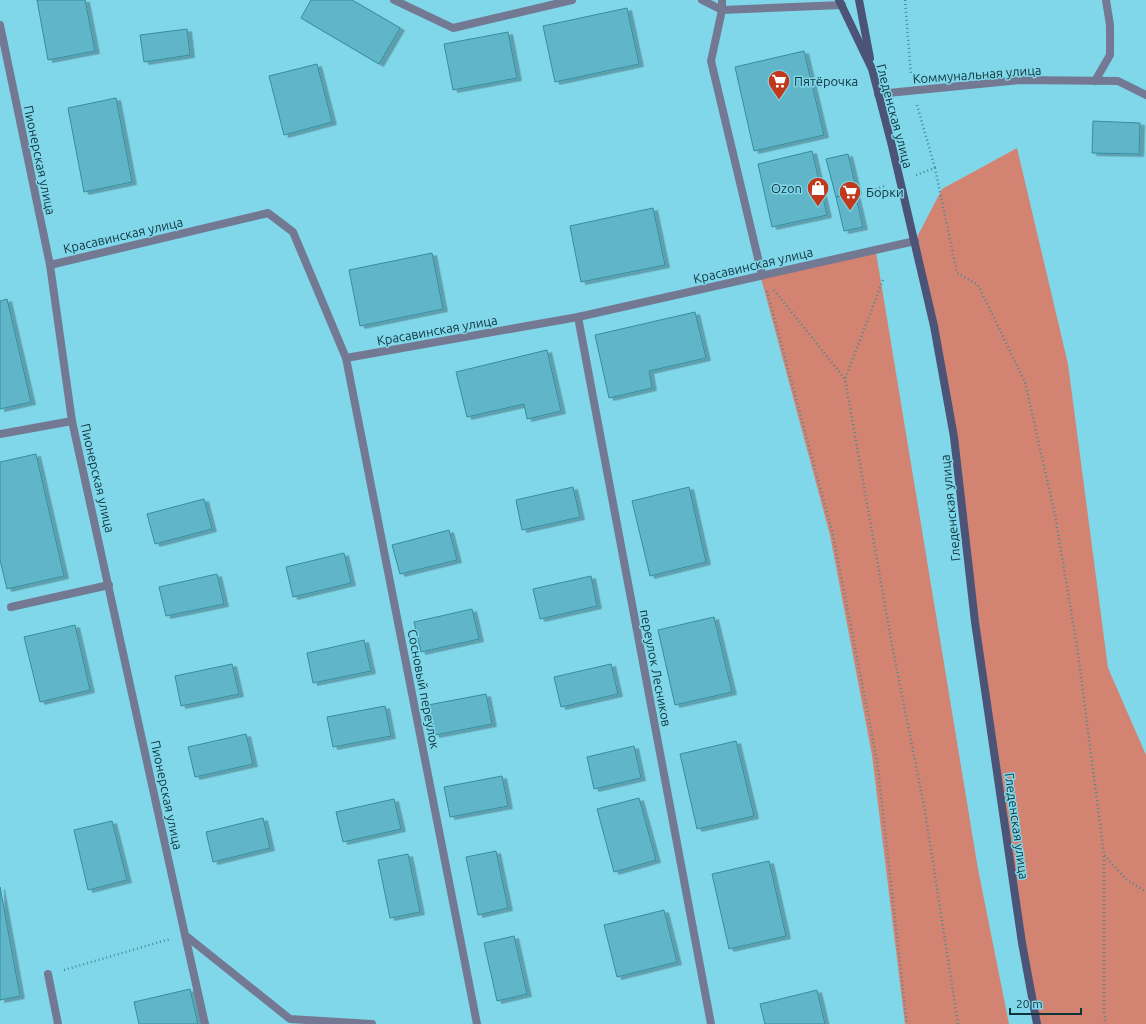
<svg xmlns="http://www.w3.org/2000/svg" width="1146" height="1024" font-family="Ubuntu,sans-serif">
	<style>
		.forest { fill: #d38371 }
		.building { fill: #60b6c8; stroke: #348d9f; filter: url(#shadow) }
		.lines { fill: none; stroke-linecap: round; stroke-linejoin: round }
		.path { stroke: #4a8895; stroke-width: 2.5; stroke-dasharray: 1 3; stroke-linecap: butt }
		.lane { stroke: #737992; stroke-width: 8 }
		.street { stroke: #737992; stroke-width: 8 }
		.secondary { stroke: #4b5377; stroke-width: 8 }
		.labels { text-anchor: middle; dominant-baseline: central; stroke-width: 3; stroke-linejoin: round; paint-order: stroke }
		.street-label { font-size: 13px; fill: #0f343c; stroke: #81d7ea }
		.poi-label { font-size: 13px; fill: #0f343c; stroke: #81d7ea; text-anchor: start }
	</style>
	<defs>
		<filter id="shadow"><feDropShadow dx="4.5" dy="2.5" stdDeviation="0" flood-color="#0004"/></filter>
	</defs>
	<rect width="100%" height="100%" fill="#81d7ea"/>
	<g class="forest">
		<path d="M1017,148L1068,364L1108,668L1146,755V1024H1037L1022,943L954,437L915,241L942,189Z"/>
		<path d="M876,252L978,869L1009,1024H905L872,755L830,535L761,278Z"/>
	</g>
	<g class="building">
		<path d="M37,0H85L95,51L48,60Z"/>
		<path d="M311,0H352L400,28L379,64L301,18Z"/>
		<path d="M627,8L639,64L555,82L543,26Z"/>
		<path d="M187,29L190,55L144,62L140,35Z"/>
		<path d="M508,32L517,78L453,90L444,44Z"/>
		<path d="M804,51L824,135L754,151L735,67Z"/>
		<path d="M317,64L332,122L284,135L269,76Z"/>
		<path d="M116,98L132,182L84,192L68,108Z"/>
		<path d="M1093,121L1140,123L1139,154L1092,153Z"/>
		<path d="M812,151L827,215L772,227L758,164Z"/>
		<path d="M848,154L857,192L836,197L826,159Z"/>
		<path d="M855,193L863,227L844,231L836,197Z"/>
		<path d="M653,208L665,265L581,282L570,226Z"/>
		<path d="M432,253L443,309L360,326L349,270Z"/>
		<path d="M7,299L31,402L0,409V301Z"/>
		<path d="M695,312L706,358L649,371L652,388L609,398L595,335Z"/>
		<path d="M547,350L561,411L527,419L524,404L467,417L456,372Z"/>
		<path d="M36,454L64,576L7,589L0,560V462Z"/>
		<path d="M573,487L580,517L522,530L516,500Z"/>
		<path d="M689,487L706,562L650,576L632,501Z"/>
		<path d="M204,499L212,529L155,544L147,514Z"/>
		<path d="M449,530L457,560L400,574L392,545Z"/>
		<path d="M344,553L351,583L293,597L286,567Z"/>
		<path d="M217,574L224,604L166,616L159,587Z"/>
		<path d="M591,576L597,606L540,619L533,589Z"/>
		<path d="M472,609L479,639L421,652L414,622Z"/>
		<path d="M714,617L732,692L675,705L658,630Z"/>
		<path d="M75,625L90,690L40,702L24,637Z"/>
		<path d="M364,640L371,671L313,683L307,653Z"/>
		<path d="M232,664L239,694L181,706L175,676Z"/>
		<path d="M611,664L618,694L561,707L554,677Z"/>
		<path d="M486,694L492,724L435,735L428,705Z"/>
		<path d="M385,706L391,736L333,747L327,717Z"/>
		<path d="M246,734L253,764L195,777L188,747Z"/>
		<path d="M736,741L754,816L697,829L680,754Z"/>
		<path d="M634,746L641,778L594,789L587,757Z"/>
		<path d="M502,776L508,806L450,817L444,787Z"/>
		<path d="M639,798L656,860L614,872L597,809Z"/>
		<path d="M394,799L401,829L343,842L336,812Z"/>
		<path d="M263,818L270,848L213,862L206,832Z"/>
		<path d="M112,821L127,880L88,890L74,830Z"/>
		<path d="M496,851L508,908L478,915L466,857Z"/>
		<path d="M408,854L420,912L390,918L378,860Z"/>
		<path d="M769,861L786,936L729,949L712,874Z"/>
		<path d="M0,887L20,996L0,1000Z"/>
		<path d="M664,910L677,962L617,977L604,925Z"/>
		<path d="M514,936L527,994L497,1001L484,943Z"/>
		<path d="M190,989L198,1024H139L134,1002Z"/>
		<path d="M817,990L825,1024H765L760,1004Z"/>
	</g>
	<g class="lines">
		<g class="path">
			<path d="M905,0L911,75"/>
			<path d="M917,105L935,168"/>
			<path d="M916,175L935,168L957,273L978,285L1025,382L1055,515L1078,653L1104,855L1126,879L1146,892"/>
			<path d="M868,192L884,186"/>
			<path d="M883,280L845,379L892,645L925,811L958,1024"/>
			<path d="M774,290L845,379"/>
			<path d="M767,291L833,535L877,761L907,1024"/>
			<path d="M1104,856V1012L1106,1024"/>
			<path d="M64,970L170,939"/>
		</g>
		<g class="lane">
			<path d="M1095,81L1110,55V25L1106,0"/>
			<path d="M11,607L109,585"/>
			<path d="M185,935L205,1024"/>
		</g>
		<g class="street">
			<path d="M394,0L453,28L572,0"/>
			<path d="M702,0L722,10L842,5"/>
			<path d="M722,0V10L711,61L762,275"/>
			<path d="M0,25L50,265L72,421L185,935L290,1019L372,1024"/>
			<path d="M878,94L1020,80L1118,81L1146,95"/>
			<path d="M50,265L268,213L293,232L346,358L578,317L915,241"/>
			<path d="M578,317L711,1024"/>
			<path d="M346,358L477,1024"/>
			<path d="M0,434L72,421"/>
			<path d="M48,974L58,1024"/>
		</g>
		<g class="secondary">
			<path d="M839,0L872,69L892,146L934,326L954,437L975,622L1022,943L1037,1024"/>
			<path d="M859,0L870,58"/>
		</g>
	</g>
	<defs>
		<g id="supermarket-pin" transform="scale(1.15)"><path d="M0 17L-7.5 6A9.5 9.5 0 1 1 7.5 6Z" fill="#c2381a" stroke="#81d7ea"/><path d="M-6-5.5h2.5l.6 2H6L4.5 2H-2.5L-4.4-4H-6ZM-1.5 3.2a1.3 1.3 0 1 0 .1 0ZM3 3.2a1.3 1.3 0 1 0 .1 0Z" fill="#fff"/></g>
		<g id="shop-pin" transform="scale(1.15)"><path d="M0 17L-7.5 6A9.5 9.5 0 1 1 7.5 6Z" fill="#c2381a" stroke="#81d7ea"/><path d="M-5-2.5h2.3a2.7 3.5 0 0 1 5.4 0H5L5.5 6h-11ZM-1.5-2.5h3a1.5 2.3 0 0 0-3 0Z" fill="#fff"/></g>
	</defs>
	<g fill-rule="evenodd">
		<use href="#supermarket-pin" x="779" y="81"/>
		<use href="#shop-pin" x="818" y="188"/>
		<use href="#supermarket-pin" x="850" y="192"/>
	</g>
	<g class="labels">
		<g class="street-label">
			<text transform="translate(977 74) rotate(-4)">Коммунальная улица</text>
			<text transform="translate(895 116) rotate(75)">Гледенская улица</text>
			<text transform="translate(40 160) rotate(78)">Пионерская улица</text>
			<text transform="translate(123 235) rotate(-13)">Красавинская улица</text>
			<text transform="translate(753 265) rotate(-13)">Красавинская улица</text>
			<text transform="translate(437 330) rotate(-10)">Красавинская улица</text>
			<text transform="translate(98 478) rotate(77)">Пионерская улица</text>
			<text transform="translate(950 508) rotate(-96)">Гледенская улица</text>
			<text transform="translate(656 668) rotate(79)">переулок Лесников</text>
			<text transform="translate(424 689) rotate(79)">Сосновый переулок</text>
			<text transform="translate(167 795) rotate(78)">Пионерская улица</text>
			<text transform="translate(1017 826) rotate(82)">Гледенская улица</text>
		</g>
		<g class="poi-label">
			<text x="794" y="81">Пятёрочка</text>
			<text x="802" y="188" text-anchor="end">Ozon</text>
			<text x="866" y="192">Борки</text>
		</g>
	</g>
	<path d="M1010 1008v6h71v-6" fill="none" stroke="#0f343c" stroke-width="2"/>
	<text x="1016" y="1008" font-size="12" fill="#0f343c" stroke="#81d7ea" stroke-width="3" paint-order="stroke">20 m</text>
</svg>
